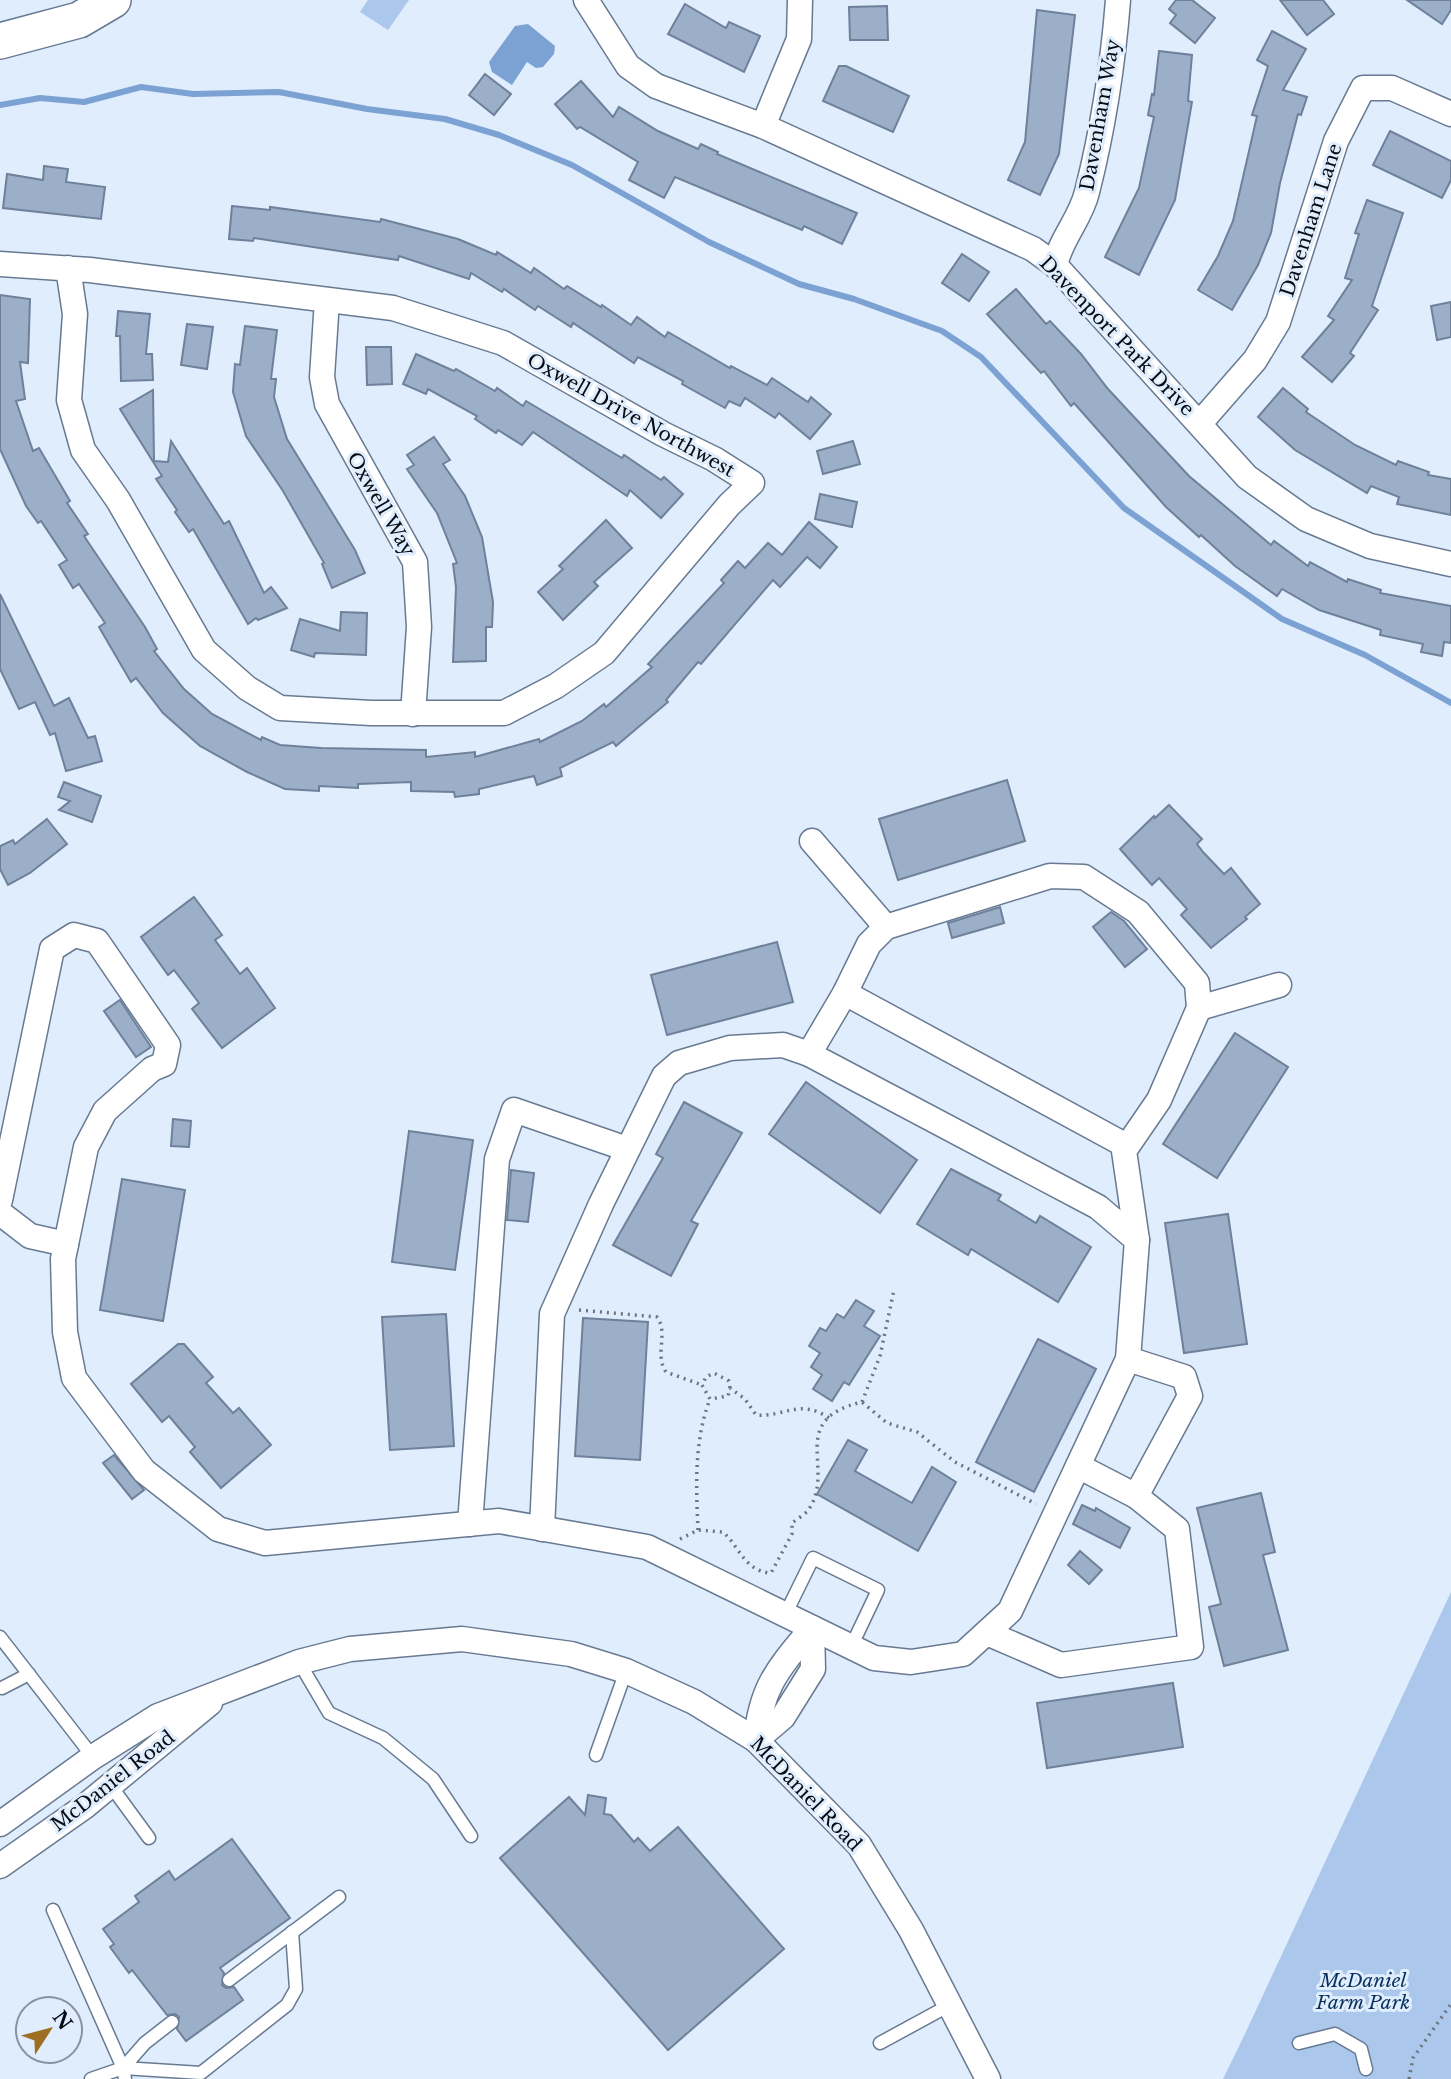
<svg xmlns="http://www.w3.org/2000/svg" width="1451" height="2079" font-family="'Libre Baskerville',serif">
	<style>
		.green { fill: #abc7ec }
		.water { fill: #7ca2d3 }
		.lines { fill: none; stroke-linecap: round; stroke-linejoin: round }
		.stream { stroke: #7ca2d3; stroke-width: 6 }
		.building { fill: #9bafc9; stroke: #6f819a; stroke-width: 2 }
		.lane-casing { stroke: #677a92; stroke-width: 15 }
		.street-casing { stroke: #677a92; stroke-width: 27 }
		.secondary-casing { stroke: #677a92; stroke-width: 38 }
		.path { stroke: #6b7480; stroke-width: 3.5; stroke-dasharray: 2 5; stroke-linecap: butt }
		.lane { stroke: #fff; stroke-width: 12 }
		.street { stroke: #fff; stroke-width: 24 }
		.secondary { stroke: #fff; stroke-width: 35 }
		.labels { text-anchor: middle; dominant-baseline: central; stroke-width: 6; stroke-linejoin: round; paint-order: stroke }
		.street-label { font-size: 19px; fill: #060c14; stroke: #e0edfd }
		.park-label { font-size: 19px; font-style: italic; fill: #08305d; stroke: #e0edfd }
	</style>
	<rect width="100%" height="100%" fill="#e0edfd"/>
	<g class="green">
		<path d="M368,0H409L388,30L360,12Z"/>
		<path d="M1451,1592V2079H1223L1243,2038Z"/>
	</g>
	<path class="water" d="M528,24L555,46L554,54L543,67L536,68L527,62L512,85L492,72L489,62L515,26Z"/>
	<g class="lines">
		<path class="stream" d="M0,105L40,98L84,102L141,87L193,94L279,92L367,109L445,119L499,135L572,165L709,242L799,284L854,299L942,331L981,357L1124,508L1282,619L1365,655L1451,703"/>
	</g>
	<g class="building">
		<path d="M1176,0H1192L1215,18L1195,43L1170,23L1176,15L1169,9Z"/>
		<path d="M1280,0H1323L1334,14L1307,35Z"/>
		<path d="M1407,0H1451V10L1442,24Z"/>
		<path d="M685,4L726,28L729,22L760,36L744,72L668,34Z"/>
		<path d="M887,6L888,40H850L849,7Z"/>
		<path d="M1037,10L1075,15L1059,154L1040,195L1008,180L1025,142Z"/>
		<path d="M1272,31L1306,49L1283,90L1307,97L1301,115L1298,114L1280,183L1271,233L1258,265L1232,310L1198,290L1218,256L1233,221L1257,116L1252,115L1268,66L1257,60Z"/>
		<path d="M1159,51L1192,55L1188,101L1192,102L1175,200L1139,275L1105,257L1139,188L1154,117L1148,115L1152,94L1154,95Z"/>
		<path d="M839,66H846L909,96L893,132L823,101Z"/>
		<path d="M485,74L511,94L494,115L469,95Z"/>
		<path d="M581,81L613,117L619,107L658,131L698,149L701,144L718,152L717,154L857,213L842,244L804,226L802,230L675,177L664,198L629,180L638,162L580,127L577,129L555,104Z"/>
		<path d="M1390,131L1451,161V180L1442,198L1373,165Z"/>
		<path d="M44,166L68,169L66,182L105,187L101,219L3,208L7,174L43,180Z"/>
		<path d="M1367,200L1403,213L1372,306L1378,310L1350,353L1354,356L1332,382L1302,357L1334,320L1328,316L1352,280L1345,278L1359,234L1355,233Z"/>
		<path d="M232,206L270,210V207L380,222L381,219L458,239L496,255L497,252L531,273L534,268L564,289L567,286L601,307L602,305L631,325L637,317L665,337L668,332L730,368L731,366L767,385L772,378L808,402L811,397L831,414L810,439L779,413L775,418L745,398L740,406L729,401L725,408L682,384L683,381L638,357L634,363L573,323L571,327L538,306L535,310L504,289L502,292L471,273L469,279L399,256L398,260L254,238L253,241L229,239Z"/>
		<path d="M962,254L989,272L969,301L942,283Z"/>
		<path d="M1016,289L1046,324L1050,321L1081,354L1108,389L1189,476L1271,545L1274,541L1308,566L1310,562L1347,582L1348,579L1381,590L1380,593L1451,606V643L1444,642L1442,656L1421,652L1423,644L1380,635L1381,630L1319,610L1282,589L1277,596L1235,566L1201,535L1199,537L1166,507L1074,403L1071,406L1044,371L1041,373L987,314Z"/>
		<path d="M0,295L30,299L28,363L20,362L25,399L16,401L33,451L39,448L70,501L67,503L88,534L84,536L145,627L157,649L154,651L184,689L212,714L261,740L262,737L280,745L321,748L426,750V757L475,752V757L539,739L540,742L582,721L604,704L606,707L652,667L648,664L724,583L721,580L738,561L745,568L768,543L782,555L809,522L837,547L820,568L807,557L780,587L773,580L701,664L698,662L666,700L668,702L616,746L613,742L560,768L562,776L537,785L534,776L479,789V794L455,797L454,792L411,791V782L358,784V788L319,786V791L285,789L247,772L200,746L163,713L136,678L131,682L99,627L105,623L79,584L73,588L59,565L67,560L41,521L38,523L26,506L0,449Z"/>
		<path d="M1451,302V337L1437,340L1431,306Z"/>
		<path d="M118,311L150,314L146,354H152L153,380L121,381L120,336H116Z"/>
		<path d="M187,324L213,327L207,369L181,365Z"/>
		<path d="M245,326L277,330L271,379H276L274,397L287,439L355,550L365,573L332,588L322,564L324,563L283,491L246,436L233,392L235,364L240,365Z"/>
		<path d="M366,347H391L392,384L367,385Z"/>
		<path d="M416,354L454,371L456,369L495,391L497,388L523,406L526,401L622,458L624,455L661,480L664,477L683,494L661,518L630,490L627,496L533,432L522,445L498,430L496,433L475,419L477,416L428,389L426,394L403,384Z"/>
		<path d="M1283,388L1308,409L1306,412L1355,445L1396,465L1398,461L1429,472L1428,475L1451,479V515L1397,504L1399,497L1371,486L1367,493L1295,450L1258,417Z"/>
		<path d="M153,390L154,461L168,462L171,441L224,524L229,521L264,593L271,587L287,608L258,620L256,618L248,624L193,529L189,532L175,512L177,510L156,479L162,476L120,409Z"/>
		<path d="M434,437L450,460L443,464L465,496L482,537L493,602L492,627H486V661L453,662L456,587L453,564L457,563L437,513L407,469L414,465L407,455Z"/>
		<path d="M853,441L860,464L823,474L817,451Z"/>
		<path d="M820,494L857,502L852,527L815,519Z"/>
		<path d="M606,520L632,548L594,582L598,586L563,620L538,592L563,569L559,566Z"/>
		<path d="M0,594L54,706L69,698L88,738L95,736L102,761L66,771L55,733L50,735L35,702L19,709L0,669Z"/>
		<path d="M341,612L367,613L366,655L315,653L314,657L291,650L300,619L340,631Z"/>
		<path d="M1007,780L1025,841L898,880L879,819Z"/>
		<path d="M64,782L101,796L92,822L59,810L70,801L58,797Z"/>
		<path d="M1169,805L1202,839L1197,844L1203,852L1224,874L1231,868L1260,904L1245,917L1247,919L1211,948L1181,915L1187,909L1159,878L1152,885L1120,849L1154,816L1155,818Z"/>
		<path d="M47,819L67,844L30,873L8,885L0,869V846L13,840L15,844Z"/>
		<path d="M194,897L222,935L215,940L240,974L247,968L275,1008L222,1048L192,1009L199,1003L174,970L168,975L141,937Z"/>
		<path d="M1000,907L1004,923L952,938L948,923Z"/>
		<path d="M1111,912L1124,921L1147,949L1125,967L1093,927Z"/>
		<path d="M777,942L793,1002L667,1035L651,975Z"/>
		<path d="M120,1000L151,1047L136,1057L104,1011Z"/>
		<path d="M1235,1033L1288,1067L1217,1178L1163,1144Z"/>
		<path d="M806,1082L917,1160L880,1213L769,1134Z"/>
		<path d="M684,1102L742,1133L691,1221L698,1224L671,1276L613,1245L663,1158L656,1154Z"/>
		<path d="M173,1119L191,1121L189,1147L171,1146Z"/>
		<path d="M409,1131L473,1140L455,1270L392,1262Z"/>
		<path d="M951,1169L1001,1195L998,1200L1036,1223L1040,1216L1091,1247L1058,1302L971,1249L968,1255L917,1224Z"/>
		<path d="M511,1170L534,1173L528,1222L507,1220Z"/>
		<path d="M122,1179L185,1190L163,1321L100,1310Z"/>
		<path d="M1228,1214L1247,1344L1184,1353L1165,1223Z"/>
		<path d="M856,1300L874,1311L864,1326L880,1336L849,1385L844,1382L832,1401L813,1389L822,1375L811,1367L820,1353L809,1346L820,1328L826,1331L837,1314L844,1318Z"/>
		<path d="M446,1314L454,1446L390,1450L382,1317Z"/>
		<path d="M583,1318L648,1322L640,1460L575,1456Z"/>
		<path d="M1038,1339L1096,1369L1034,1492L976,1462Z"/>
		<path d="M178,1344H184L213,1377L206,1383L233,1413L239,1408L271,1445L221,1488L190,1452L195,1447L169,1416L162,1422L131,1384Z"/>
		<path d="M848,1440L867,1450L855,1471L912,1503L932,1467L956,1482L918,1551L817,1494Z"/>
		<path d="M114,1455L144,1490L132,1499L103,1463Z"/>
		<path d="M1261,1493L1275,1552L1263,1555L1288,1650L1224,1666L1209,1607L1221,1604L1197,1508Z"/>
		<path d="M1082,1505L1095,1511L1096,1508L1130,1528L1120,1548L1073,1524Z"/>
		<path d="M1080,1551L1102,1570L1089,1584L1068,1565Z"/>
		<path d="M1173,1683L1183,1747L1047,1768L1037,1703Z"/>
		<path d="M588,1795L606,1798L604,1814L611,1815L634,1842L638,1838L650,1851L678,1827L784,1949L668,2050L500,1858L569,1797L585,1815Z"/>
		<path d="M232,1839L290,1918L220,1968L224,1973L222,1985L226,1988L234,1987L243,2000L186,2041L177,2029L179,2017L175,2014L167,2015L132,1970L129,1973L110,1947L114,1944L103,1929L139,1902L135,1896L169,1871L175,1880Z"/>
	</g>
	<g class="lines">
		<g class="lane-casing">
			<g id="lane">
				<path d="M785,1615L813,1558L878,1590L851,1647"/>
				<path d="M0,1637L93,1757"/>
				<path d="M299,1662L329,1713L383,1738L433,1779L471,1836"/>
				<path d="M2,1688L29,1674"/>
				<path d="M596,1755L626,1671"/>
				<path d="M111,1786L149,1838"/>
				<path d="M53,1910L123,2068L125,2079"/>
				<path d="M229,1980L339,1897"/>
				<path d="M880,2043L948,2006"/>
				<path d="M1299,2043L1335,2034L1361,2049L1366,2069"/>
				<path d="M123,2068L145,2043L172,2022"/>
				<path d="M91,2079L123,2068L201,2073L287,2005L296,1989L292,1932"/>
			</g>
		</g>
		<g class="street-casing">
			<g id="street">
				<path d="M586,0L628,66L656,86L763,126L1033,249L1055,265L1247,477L1306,519L1370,546L1451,564"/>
				<path d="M763,126L799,39L800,0"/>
				<path d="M0,264L90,270L393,308L503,343L663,434L714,459L752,483L729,505L604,653L556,686L504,713H371L280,708L247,688L204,650L118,500L83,450L69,400L75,314L68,268"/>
				<path d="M1055,265C1061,238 1081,218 1087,192C1103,129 1113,64 1118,0"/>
				<path d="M327,300L322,377L327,404L415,562L419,627L413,714"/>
				<path d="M1200,423L1255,360L1278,322L1336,141L1363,88H1392L1451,114"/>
				<path d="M812,841L886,927"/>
				<path d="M1199,1008L1279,985"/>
				<path d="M809,1054L845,993"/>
				<path d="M0,1200L52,949L74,935L97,941L168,1045L164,1064L152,1069L105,1111L86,1147L63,1259L65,1332L74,1378L144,1471L218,1529L265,1543L499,1521L647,1547L874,1658L911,1662L963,1654L1010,1611L1128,1359L1137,1240L1123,1144L845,993L869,944L886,927L1050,876L1084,877L1138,912L1197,983L1199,1008L1159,1100L1124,1151"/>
				<path d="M0,1213L30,1236L66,1244"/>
				<path d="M1078,1466L1136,1496L1190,1396L1184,1377L1128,1359"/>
				<path d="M470,1524L497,1159L514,1110L627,1149"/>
				<path d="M542,1529L552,1314L601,1204L664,1076L679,1063L730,1048L783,1045L809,1054L1098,1207L1137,1240"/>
				<path d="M987,1633L1061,1665L1191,1647L1177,1529L1136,1496"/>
				<path d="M756,1740L783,1717L813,1669L812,1628"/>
				<path d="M756,1740C761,1686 779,1668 812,1628"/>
				<path d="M0,1824L93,1757L158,1716L299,1662L350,1649L462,1639L571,1654L626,1671L694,1702L756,1740L859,1845L911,1930L988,2079"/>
				<path d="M0,1866L84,1807L210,1703"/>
			</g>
		</g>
		<g class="secondary-casing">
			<path id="secondary" d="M0,41L79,20L113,0"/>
		</g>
		<g class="path">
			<path d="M579,1310L657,1317C669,1334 654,1354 666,1372L702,1385"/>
			<path d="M730,1388L729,1381L714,1373L706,1377L702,1385L710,1399L728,1396L730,1388L745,1399L756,1415C786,1417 799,1398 829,1418"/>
			<path d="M862,1402L880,1356L894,1290"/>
			<path d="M698,1530C696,1485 694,1441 710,1399"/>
			<path d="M680,1539L698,1530L723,1532C740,1547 744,1571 771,1573L792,1534V1523C797,1519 806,1514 809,1509C836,1468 786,1420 862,1402L887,1423L917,1432L955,1462L1036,1504"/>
			<path d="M1409,2079L1413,2058L1451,2004"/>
		</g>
		<use href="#lane" class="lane"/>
		<use href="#street" class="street"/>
		<use href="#secondary" class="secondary"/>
	</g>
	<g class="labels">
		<g class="street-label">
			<text transform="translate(1100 115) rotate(-80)">Davenham Way</text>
			<text transform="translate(1311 220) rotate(-72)">Davenham Lane</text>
			<text transform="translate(1117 336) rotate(46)">Davenport Park Drive</text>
			<text transform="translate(631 415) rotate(29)">Oxwell Drive Northwest</text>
			<text transform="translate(381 504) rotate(60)">Oxwell Way</text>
			<text transform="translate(113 1781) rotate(-38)">McDaniel Road</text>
			<text transform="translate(806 1794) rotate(46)">McDaniel Road</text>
		</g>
		<g class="park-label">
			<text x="1363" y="1980">McDaniel<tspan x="1363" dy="22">Farm Park</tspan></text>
		</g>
	</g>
	<g transform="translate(49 2030) rotate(54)"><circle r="33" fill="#e0edfd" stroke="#8993a0" stroke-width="2"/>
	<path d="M0-5L12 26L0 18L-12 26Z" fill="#9e6f22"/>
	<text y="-10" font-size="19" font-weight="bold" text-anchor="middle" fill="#060c14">N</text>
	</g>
</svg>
